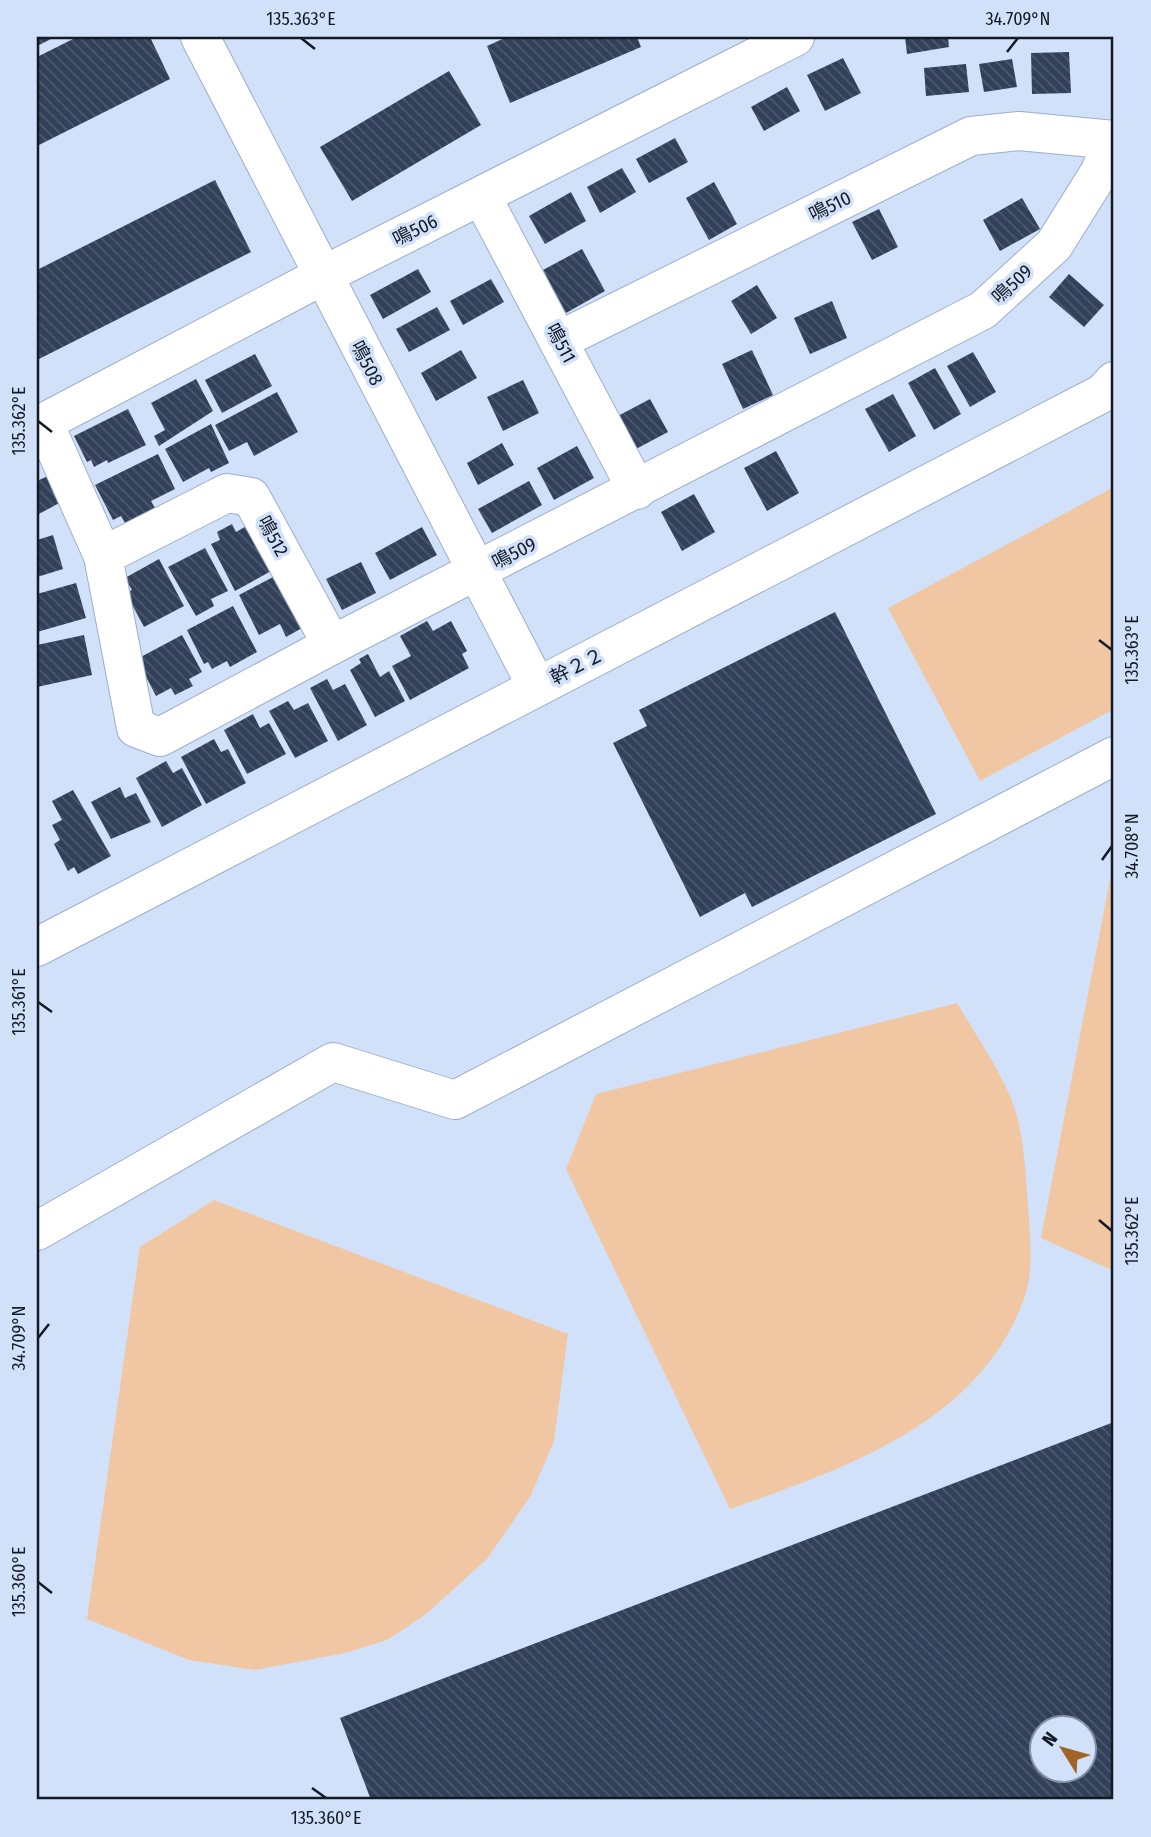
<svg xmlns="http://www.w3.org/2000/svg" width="1151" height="1837" font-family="'Fira Sans Condensed','Noto Sans JP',sans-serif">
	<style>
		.green { fill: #f1c7a3 }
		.building { fill: url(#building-back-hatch); fill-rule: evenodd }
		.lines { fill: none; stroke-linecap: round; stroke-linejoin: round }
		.minor-casing { stroke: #9caecb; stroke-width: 40 }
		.minor { stroke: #fff; stroke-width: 38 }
		.ticks { fill: none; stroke: #141a25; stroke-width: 2.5 }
		.labels { text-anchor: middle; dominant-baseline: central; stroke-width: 7; stroke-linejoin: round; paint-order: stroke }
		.street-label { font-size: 19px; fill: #141a25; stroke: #d1e1f9 }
		.neatline { fill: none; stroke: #141a25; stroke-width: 2.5 }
		.ticks-label { font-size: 18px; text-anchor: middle; fill: #141a25 }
	</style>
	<defs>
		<pattern id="building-back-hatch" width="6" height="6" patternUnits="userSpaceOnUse" patternTransform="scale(1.75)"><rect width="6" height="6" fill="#324159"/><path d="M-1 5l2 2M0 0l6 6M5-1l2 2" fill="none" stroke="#4d596d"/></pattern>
	</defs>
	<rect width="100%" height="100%" fill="#d1e1f9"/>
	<g class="green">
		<path d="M1114,487V709L980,781L888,608Z"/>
		<path d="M1114,859V1271L1041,1238Z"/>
		<path d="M957,1003C976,1036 1007,1079 1017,1116C1024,1143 1026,1177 1028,1205C1030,1233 1034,1269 1025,1296C981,1423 846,1468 730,1509L566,1169L596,1094Z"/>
		<path d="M214,1200L568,1334L554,1441L531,1495L487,1559L425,1615L387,1640L345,1653L255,1670L189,1660L87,1619L140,1247Z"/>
	</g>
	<g class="building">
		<path d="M37,37H55L37,46Z"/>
		<path d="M77,37H150L170,79L37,146V57Z"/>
		<path d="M507,37H637L641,47L510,103L487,46Z"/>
		<path d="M905,37H948L949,47L907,54Z"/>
		<path d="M1069,52L1071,93L1032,94L1031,53Z"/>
		<path d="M843,58L861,93L825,111L807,75Z"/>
		<path d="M1012,59L1017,87L984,92L979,64Z"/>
		<path d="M966,64L969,92L926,96L924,68Z"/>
		<path d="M449,71L481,125L352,201L320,147Z"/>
		<path d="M787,87L800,111L764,131L751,107Z"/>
		<path d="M675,138L688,162L649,183L636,159Z"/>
		<path d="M622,168L636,192L600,213L587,187Z"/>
		<path d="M215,180L251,252L37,360V270Z"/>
		<path d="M714,182L737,224L709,240L686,198Z"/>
		<path d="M571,192L586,221L545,244L529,216Z"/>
		<path d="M1022,198L1040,229L1000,251L983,220Z"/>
		<path d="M879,209L898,247L872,260L852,222Z"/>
		<path d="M582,249L605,291L566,313L543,270Z"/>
		<path d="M418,269L431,292L383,319L370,295Z"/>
		<path d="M1069,274L1104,305L1084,327L1049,297Z"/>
		<path d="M491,279L504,302L463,325L450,301Z"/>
		<path d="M757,285L777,318L751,334L731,301Z"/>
		<path d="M832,301L847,338L810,354L794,318Z"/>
		<path d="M437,307L450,330L409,352L396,329Z"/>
		<path d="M461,350L477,378L436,401L421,373Z"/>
		<path d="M752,350L773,395L743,409L722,364Z"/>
		<path d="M973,352L996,392L970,407L947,366Z"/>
		<path d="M255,354L272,386L222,413L205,380Z"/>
		<path d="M935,368L961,414L934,430L908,383Z"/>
		<path d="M196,379L213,411L159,446L154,436L165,430L151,403Z"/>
		<path d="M523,380L539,413L503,431L487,397Z"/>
		<path d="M277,392L298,432L254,456L247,442L229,451L215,425Z"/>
		<path d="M893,394L916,436L889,452L865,409Z"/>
		<path d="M650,399L668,432L634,450L616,417Z"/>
		<path d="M128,409L146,445L108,463L107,460L94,467L91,460L87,462L74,436Z"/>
		<path d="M211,424L229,463L211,472L209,468L183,482L165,449Z"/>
		<path d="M502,443L514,465L478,485L467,463Z"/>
		<path d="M577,446L594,478L554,500L537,468Z"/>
		<path d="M776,451L799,493L767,511L744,468Z"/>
		<path d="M158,454L175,489L151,501L155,508L125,523L121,516L113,520L95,485Z"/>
		<path d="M50,475L63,501L37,515V481Z"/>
		<path d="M529,481L542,505L492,533L478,509Z"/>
		<path d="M694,494L715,532L682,551L661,512Z"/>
		<path d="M232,524L236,532L250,524L273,570L235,591L211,544L220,540L217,532Z"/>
		<path d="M422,527L437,555L390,580L375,553Z"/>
		<path d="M53,535L63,569L37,577V540Z"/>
		<path d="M205,548L228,591L211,599L214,606L196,616L168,567Z"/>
		<path d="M159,559L184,606L144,627L126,593L132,590L125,578Z"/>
		<path d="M361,562L376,593L342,610L326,579Z"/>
		<path d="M275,576L302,628L286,637L280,624L259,635L239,595Z"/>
		<path d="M76,583L86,618L37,632V594Z"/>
		<path d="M233,606L257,652L230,667L227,661L212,669L208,662L204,664L187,630Z"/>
		<path d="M835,612L936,814L752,907L745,893L700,917L613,743L647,726L639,710Z"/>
		<path d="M427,621L433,631L451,621L467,651L462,654L469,668L410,700L392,666L411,656L400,636Z"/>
		<path d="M84,635L92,675L37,687V645Z"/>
		<path d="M182,635L202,672L189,679L193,686L175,695L171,688L156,696L137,659Z"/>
		<path d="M368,654L380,677L389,671L405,701L375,717L350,670L361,663L359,659Z"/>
		<path d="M327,679L333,690L345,684L367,725L338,741L310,688Z"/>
		<path d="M288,701L294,710L308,703L328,741L295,758L269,711Z"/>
		<path d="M253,714L260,728L269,723L286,754L247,774L224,730Z"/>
		<path d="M214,739L221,752L228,749L246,783L206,804L181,757Z"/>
		<path d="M166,761L173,773L182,768L202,805L162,827L136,778Z"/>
		<path d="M120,787L125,798L136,793L151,822L111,839L91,802Z"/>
		<path d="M73,790L111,856L78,874L74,867L68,871L54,844L60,840L52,825L62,820L52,801Z"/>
		<path d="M1114,1422V1800H371L340,1718ZM1042,1728H1084V1770H1042Z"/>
	</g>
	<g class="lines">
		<g class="minor-casing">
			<g id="minor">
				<path d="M200,37L537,687"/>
				<path d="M482,197L637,490"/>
				<path d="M560,340L971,136L1019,131L1114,140"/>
				<path d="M44,423L103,556L136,728L160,737L332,645L983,310L1054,245L1099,173L1114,140"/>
				<path d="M37,426L322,276L795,37"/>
				<path d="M103,556L227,493L251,497L332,645"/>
				<path d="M37,947L1103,393L1114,381"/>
				<path d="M37,1231L333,1062L455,1100L1114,756"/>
			</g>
		</g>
		<use href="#minor" class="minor"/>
	</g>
	<path class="ticks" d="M301,38L315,49M1007,52L1018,38M38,421L52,432M1099,640L1112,650M1102,860L1112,846M38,1002L52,1012M1099,1220L1112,1231M38,1338L49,1324M38,1582L52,1593M312,1788L326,1798"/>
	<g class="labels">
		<g class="street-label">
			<text transform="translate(830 206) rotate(-26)">鳴510</text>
			<text transform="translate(415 230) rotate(-26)">鳴506</text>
			<text transform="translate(1012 284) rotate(-43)">鳴509</text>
			<text transform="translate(561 343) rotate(62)">鳴511</text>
			<text transform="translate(367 363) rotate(62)">鳴508</text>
			<text transform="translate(273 536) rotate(61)">鳴512</text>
			<text transform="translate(514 553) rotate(-27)">鳴509</text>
			<text transform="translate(577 666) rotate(-27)">幹２２</text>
		</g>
	</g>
	<rect width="1151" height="1837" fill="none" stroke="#d1e1f9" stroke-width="77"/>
	<g transform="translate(1063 1749) rotate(307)"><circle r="33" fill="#d1e1f9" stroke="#8591a4" stroke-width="2"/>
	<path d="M0-5L12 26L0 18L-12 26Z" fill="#9f6426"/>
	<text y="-10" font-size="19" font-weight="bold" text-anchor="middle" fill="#141a25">N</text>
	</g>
	<rect x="38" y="38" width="1074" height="1760" class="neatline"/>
	<g class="ticks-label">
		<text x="301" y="25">135.363°E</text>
		<text x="1018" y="25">34.709°N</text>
		<text transform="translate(19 421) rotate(-90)" y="6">135.362°E</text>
		<text transform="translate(1132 650) rotate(-90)" y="6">135.363°E</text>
		<text transform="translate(1132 846) rotate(-90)" y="6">34.708°N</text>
		<text transform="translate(19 1002) rotate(-90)" y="6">135.361°E</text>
		<text transform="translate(1132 1231) rotate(-90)" y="6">135.362°E</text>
		<text transform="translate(19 1338) rotate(-90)" y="6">34.709°N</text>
		<text transform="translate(19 1582) rotate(-90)" y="6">135.360°E</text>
		<text x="326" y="1824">135.360°E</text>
	</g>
</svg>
